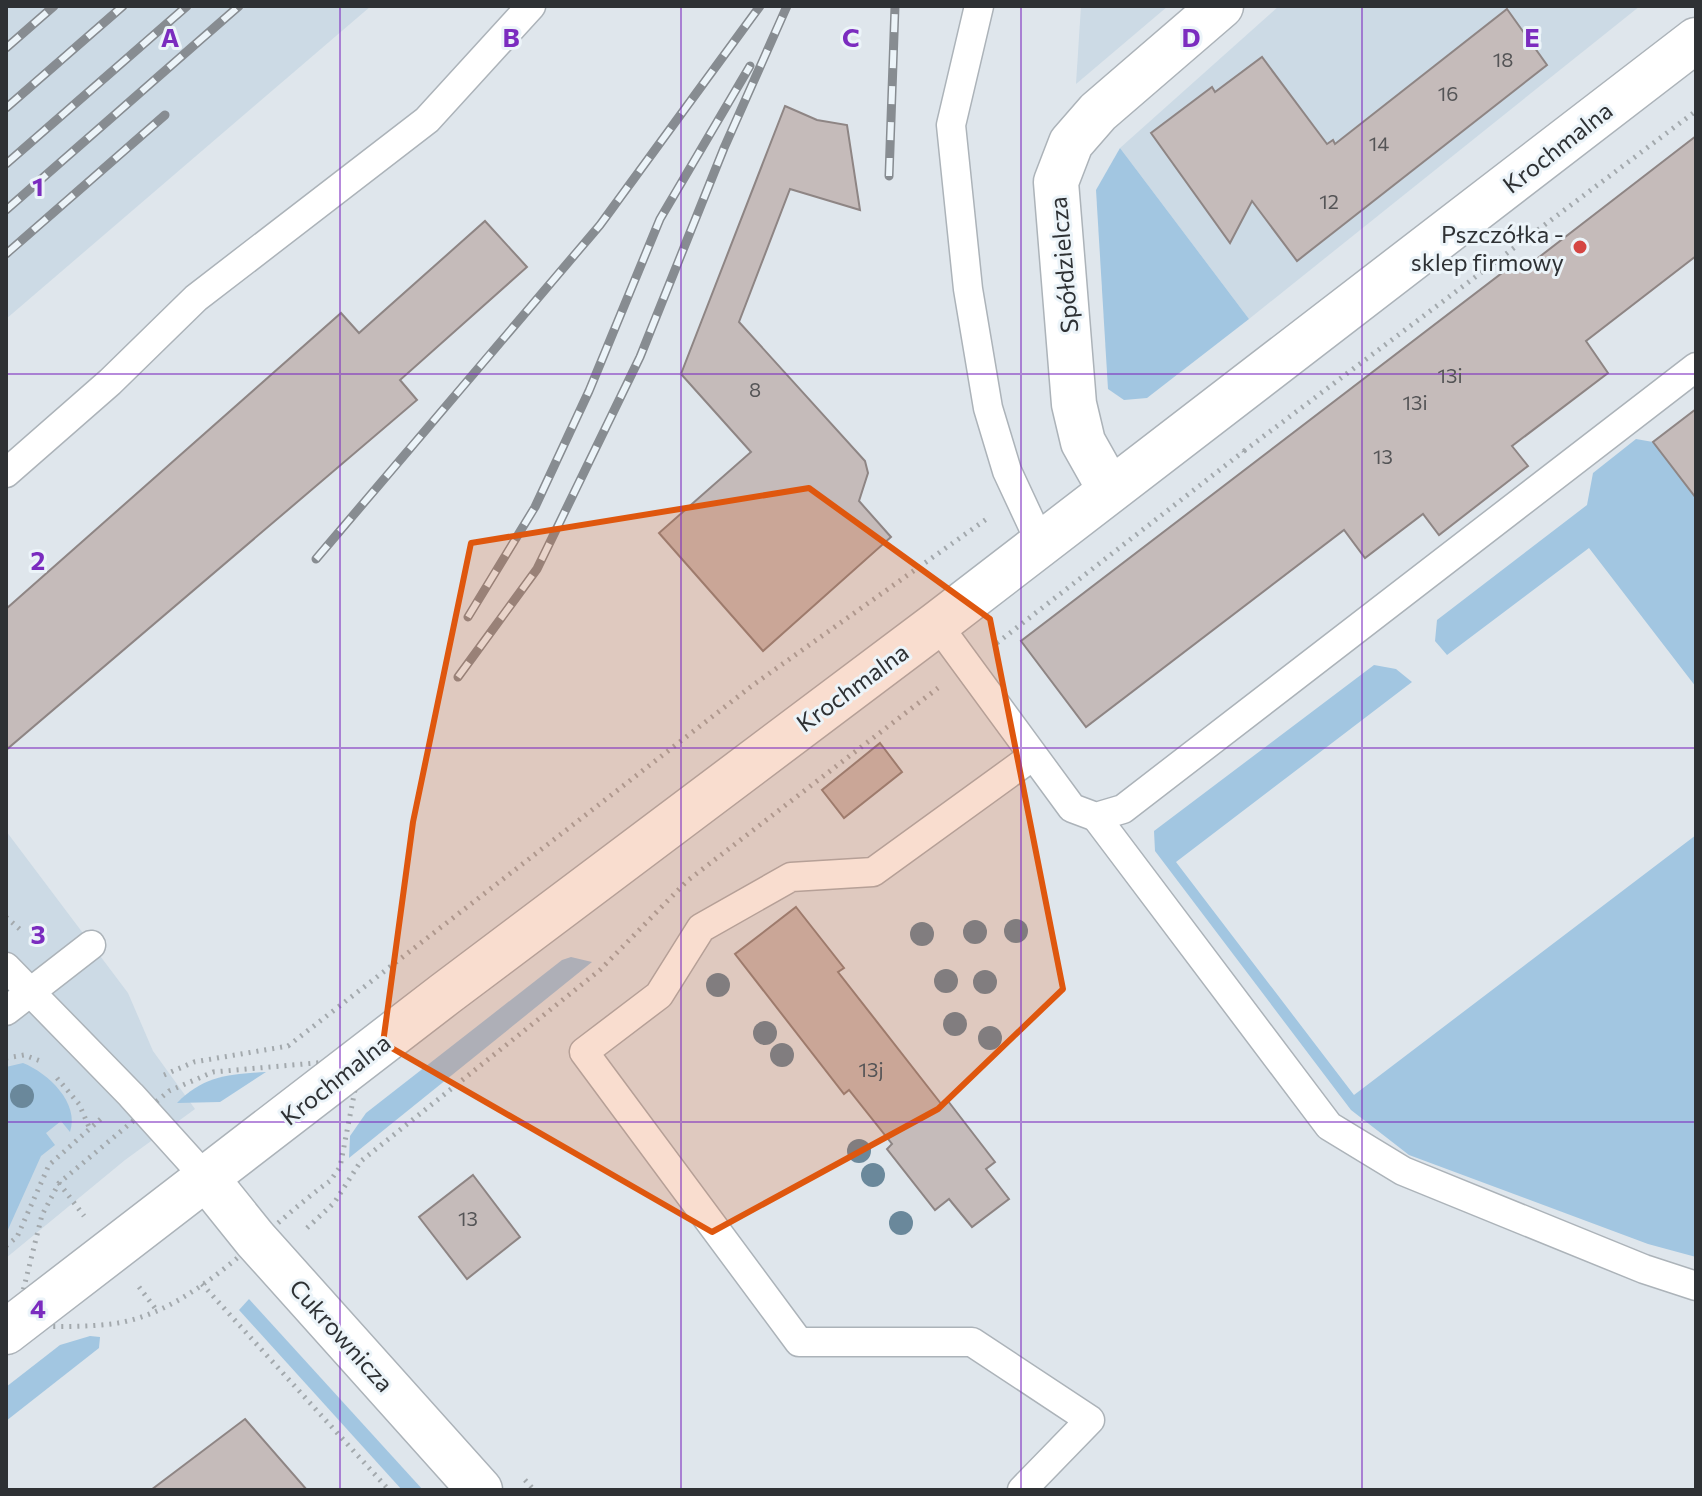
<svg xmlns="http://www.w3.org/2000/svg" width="1702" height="1496" font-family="Commissioner,sans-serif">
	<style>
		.built { fill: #ccdae5 }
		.green { fill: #a2c6e1 }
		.building { fill: #c5bbba; stroke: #8e8584; stroke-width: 2 }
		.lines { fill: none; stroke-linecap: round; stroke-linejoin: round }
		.service-casing { stroke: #acb3b9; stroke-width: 31 }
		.minor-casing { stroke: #acb3b9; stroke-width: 47 }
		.path { stroke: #a3a9ad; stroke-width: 5; stroke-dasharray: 2 6; stroke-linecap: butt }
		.service { stroke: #fff; stroke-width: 28 }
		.minor { stroke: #fff; stroke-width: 44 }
		.rail-casing { stroke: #878c91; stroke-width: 9 }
		.rail { stroke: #ecf4f9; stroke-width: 6; stroke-dasharray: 18; stroke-linecap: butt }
		.tree { fill: #6a889b }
		.marked { fill: #df570e; fill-opacity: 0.2; stroke: #df570e; stroke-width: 6; stroke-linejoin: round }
		.grid { fill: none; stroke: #7b2cbf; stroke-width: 2; stroke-opacity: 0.55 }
		.poi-dot { fill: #d54643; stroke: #ecf4f9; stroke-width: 3 }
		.labels { text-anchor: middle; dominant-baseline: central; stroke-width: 6; stroke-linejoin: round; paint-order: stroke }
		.number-label { font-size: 20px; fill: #545456 }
		.street-label { font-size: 24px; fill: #2e3134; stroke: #ecf4f9 }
		.poi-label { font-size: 24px; fill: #2e3134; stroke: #ecf4f9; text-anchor: end }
		.grid-label { font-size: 26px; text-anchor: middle; font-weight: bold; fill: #7b2cbf; stroke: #ecf4f9; stroke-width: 6; stroke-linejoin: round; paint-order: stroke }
	</style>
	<rect width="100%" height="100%" fill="#dfe6ec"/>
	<g class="built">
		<path d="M6,6H371L6,319Z"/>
		<path d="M1081,6H1168L1076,84Z"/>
		<path d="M1279,6H1640L1249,319L1120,148Z"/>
		<path d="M6,831L128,993L153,1051L195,1109L125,1160L6,1258Z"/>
	</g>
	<g class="green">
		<path d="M1120,148L1249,319L1147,398L1124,400L1108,389L1096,190Z"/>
		<path d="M1636,439L1653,442L1696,496V687L1589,548L1447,655L1435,641L1437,620L1587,505L1593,473Z"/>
		<path d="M1374,665L1396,669L1412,682L1176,862L1354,1095L1696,835V1257L1648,1244L1409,1155L1351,1110L1155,851L1154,831Z"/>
		<path d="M571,957L592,962L349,1158L350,1136L366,1113L562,960Z"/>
		<path d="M23,1063C48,1073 80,1103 70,1132L61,1121L46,1133L55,1145L41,1156L6,1234V1067Z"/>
		<path d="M266,1072L220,1102L177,1103C203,1076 230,1074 266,1072Z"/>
		<path d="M249,1299L423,1490H402L239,1310Z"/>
		<path d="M90,1336L100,1337L99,1348L6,1421V1387L60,1345Z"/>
	</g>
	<g class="building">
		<path d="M1507,9L1547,65L1297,261L1252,201L1230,243L1151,133L1212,87L1215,92L1262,57L1327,144L1333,140L1335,144Z"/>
		<path d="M785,106L817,120L847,125L860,210L790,189L739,322L865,461L868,473L859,501L891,537L763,651L659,533L751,452L681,374Z"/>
		<path d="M1696,136V256L1586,341L1608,373L1512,446L1528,466L1439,535L1423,514L1365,558L1344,530L1086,727L1021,641L1519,260L1525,268Z"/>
		<path d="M485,221L527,267L400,380L417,400L6,750V609L341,313L359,333Z"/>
		<path d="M1696,409V498L1653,442Z"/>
		<path d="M880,743L902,772L844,818L822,790Z"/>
		<path d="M796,907L844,968L838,972L942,1105L948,1101L995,1162L986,1169L1009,1199L972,1227L949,1199L935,1210L887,1149L892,1144L849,1090L844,1094L735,954Z"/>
		<path d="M473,1175L520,1237L467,1279L419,1217Z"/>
		<path d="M245,1419L307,1490H151Z"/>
	</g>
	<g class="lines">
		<g class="service-casing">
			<g id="service">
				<path d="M979,6L951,125L968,289L988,408L1007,471L1041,544"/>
				<path d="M6,473L110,382L196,298L427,120L531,6"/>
				<path d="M937,624L1072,808L1096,817L1123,809L1696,367"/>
				<path d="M1096,817L1329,1126L1403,1171L1644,1269L1696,1286"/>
				<path d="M6,967L131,1095L206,1178"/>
				<path d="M6,1011L91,945"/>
				<path d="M1022,1490L1090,1420L972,1342H799L584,1052L659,995L701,928L791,877L873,872L1033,756"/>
			</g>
		</g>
		<g class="minor-casing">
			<g id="minor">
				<path d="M1110,490L1083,442L1074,404L1056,182L1071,143L1098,112L1221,6"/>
				<path d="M206,1178L255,1239L480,1490"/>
				<path d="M6,1332L445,994L937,624L1696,40"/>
			</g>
		</g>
		<g class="path">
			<path d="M1244,451L1696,111"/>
			<path d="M997,643L1244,451L1241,448"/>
			<path d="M6,917L23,932"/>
			<path d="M6,1058L24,1055L43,1062"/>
			<path d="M361,1059L340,1167L330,1181C265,1227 199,1309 118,1323C85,1328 47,1326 14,1327L42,1215L59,1183L169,1091L213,1072Z"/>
			<path d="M164,1075L194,1062L288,1046L753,685L988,518"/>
			<path d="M57,1078L79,1104L89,1127"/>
			<path d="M59,1183L84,1216"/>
			<path d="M307,1228L334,1203L361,1161L600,970L687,881L938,688"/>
			<path d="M6,1246L17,1237L49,1165L103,1117"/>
			<path d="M202,1284L389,1490"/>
			<path d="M139,1287L158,1312"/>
			<path d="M525,1480L534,1490"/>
		</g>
		<use href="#service" class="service"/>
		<use href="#minor" class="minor"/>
		<g class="rail-casing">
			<g id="rail">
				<path d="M6,48L54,6"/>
				<path d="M6,108L123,6"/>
				<path d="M6,164L187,6"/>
				<path d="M889,176L895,6"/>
				<path d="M6,210L239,6"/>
				<path d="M6,254L165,115"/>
				<path d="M316,559L600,225L760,6"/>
				<path d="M468,617L535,507L589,391L660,219L750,66"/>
				<path d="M458,677L537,569L640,357L724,148L787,6"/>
			</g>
		</g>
		<use href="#rail" class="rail"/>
	</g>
	<g class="tree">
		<circle cx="1016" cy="931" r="12"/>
		<circle cx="975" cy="932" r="12"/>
		<circle cx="922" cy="934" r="12"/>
		<circle cx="946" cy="981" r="12"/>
		<circle cx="985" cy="982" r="12"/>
		<circle cx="718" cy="985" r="12"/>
		<circle cx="955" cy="1024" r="12"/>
		<circle cx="765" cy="1033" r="12"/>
		<circle cx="990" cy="1038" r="12"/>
		<circle cx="782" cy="1055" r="12"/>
		<circle cx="22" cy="1096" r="12"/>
		<circle cx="859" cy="1151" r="12"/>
		<circle cx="873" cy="1175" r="12"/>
		<circle cx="901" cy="1223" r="12"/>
	</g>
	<path class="marked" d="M809,488L990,619L1063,989L938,1109L712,1232L383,1043L413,822L471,543Z"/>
	<path class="grid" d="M340,6V1490M681,6V1490M1021,6V1490M1362,6V1490M6,374H1696M6,748H1696M6,1122H1696"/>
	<circle class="poi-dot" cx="1580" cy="247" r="8"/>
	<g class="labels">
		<g class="number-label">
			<text x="1503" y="59">18</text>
			<text x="1448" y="93">16</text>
			<text x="1379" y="143">14</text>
			<text x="1329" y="201">12</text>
			<text x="1450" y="375">13i</text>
			<text x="755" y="389">8</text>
			<text x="1415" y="402">13i</text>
			<text x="1383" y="456">13</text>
			<text x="871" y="1069">13j</text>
			<text x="468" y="1218">13</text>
		</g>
		<g class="street-label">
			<text transform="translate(1557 147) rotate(-38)">Krochmalna</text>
			<text transform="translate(1063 265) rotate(-95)">Spółdzielcza</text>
			<text transform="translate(852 687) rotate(-36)">Krochmalna</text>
			<text transform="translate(335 1079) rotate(-38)">Krochmalna</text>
			<text transform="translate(342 1335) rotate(48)">Cukrownicza</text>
		</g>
		<g class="poi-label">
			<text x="1564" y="233">Pszczółka -<tspan x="1564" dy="28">sklep firmowy</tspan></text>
		</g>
	</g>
	<g class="grid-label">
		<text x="170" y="47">A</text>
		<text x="511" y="47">B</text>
		<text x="851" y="47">C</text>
		<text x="1191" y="47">D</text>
		<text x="1532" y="47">E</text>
		<text x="38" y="196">1</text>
		<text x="38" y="570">2</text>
		<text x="38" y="944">3</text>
		<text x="38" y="1318">4</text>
	</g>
	<rect width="1702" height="1496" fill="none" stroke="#2e3134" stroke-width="16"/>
</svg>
